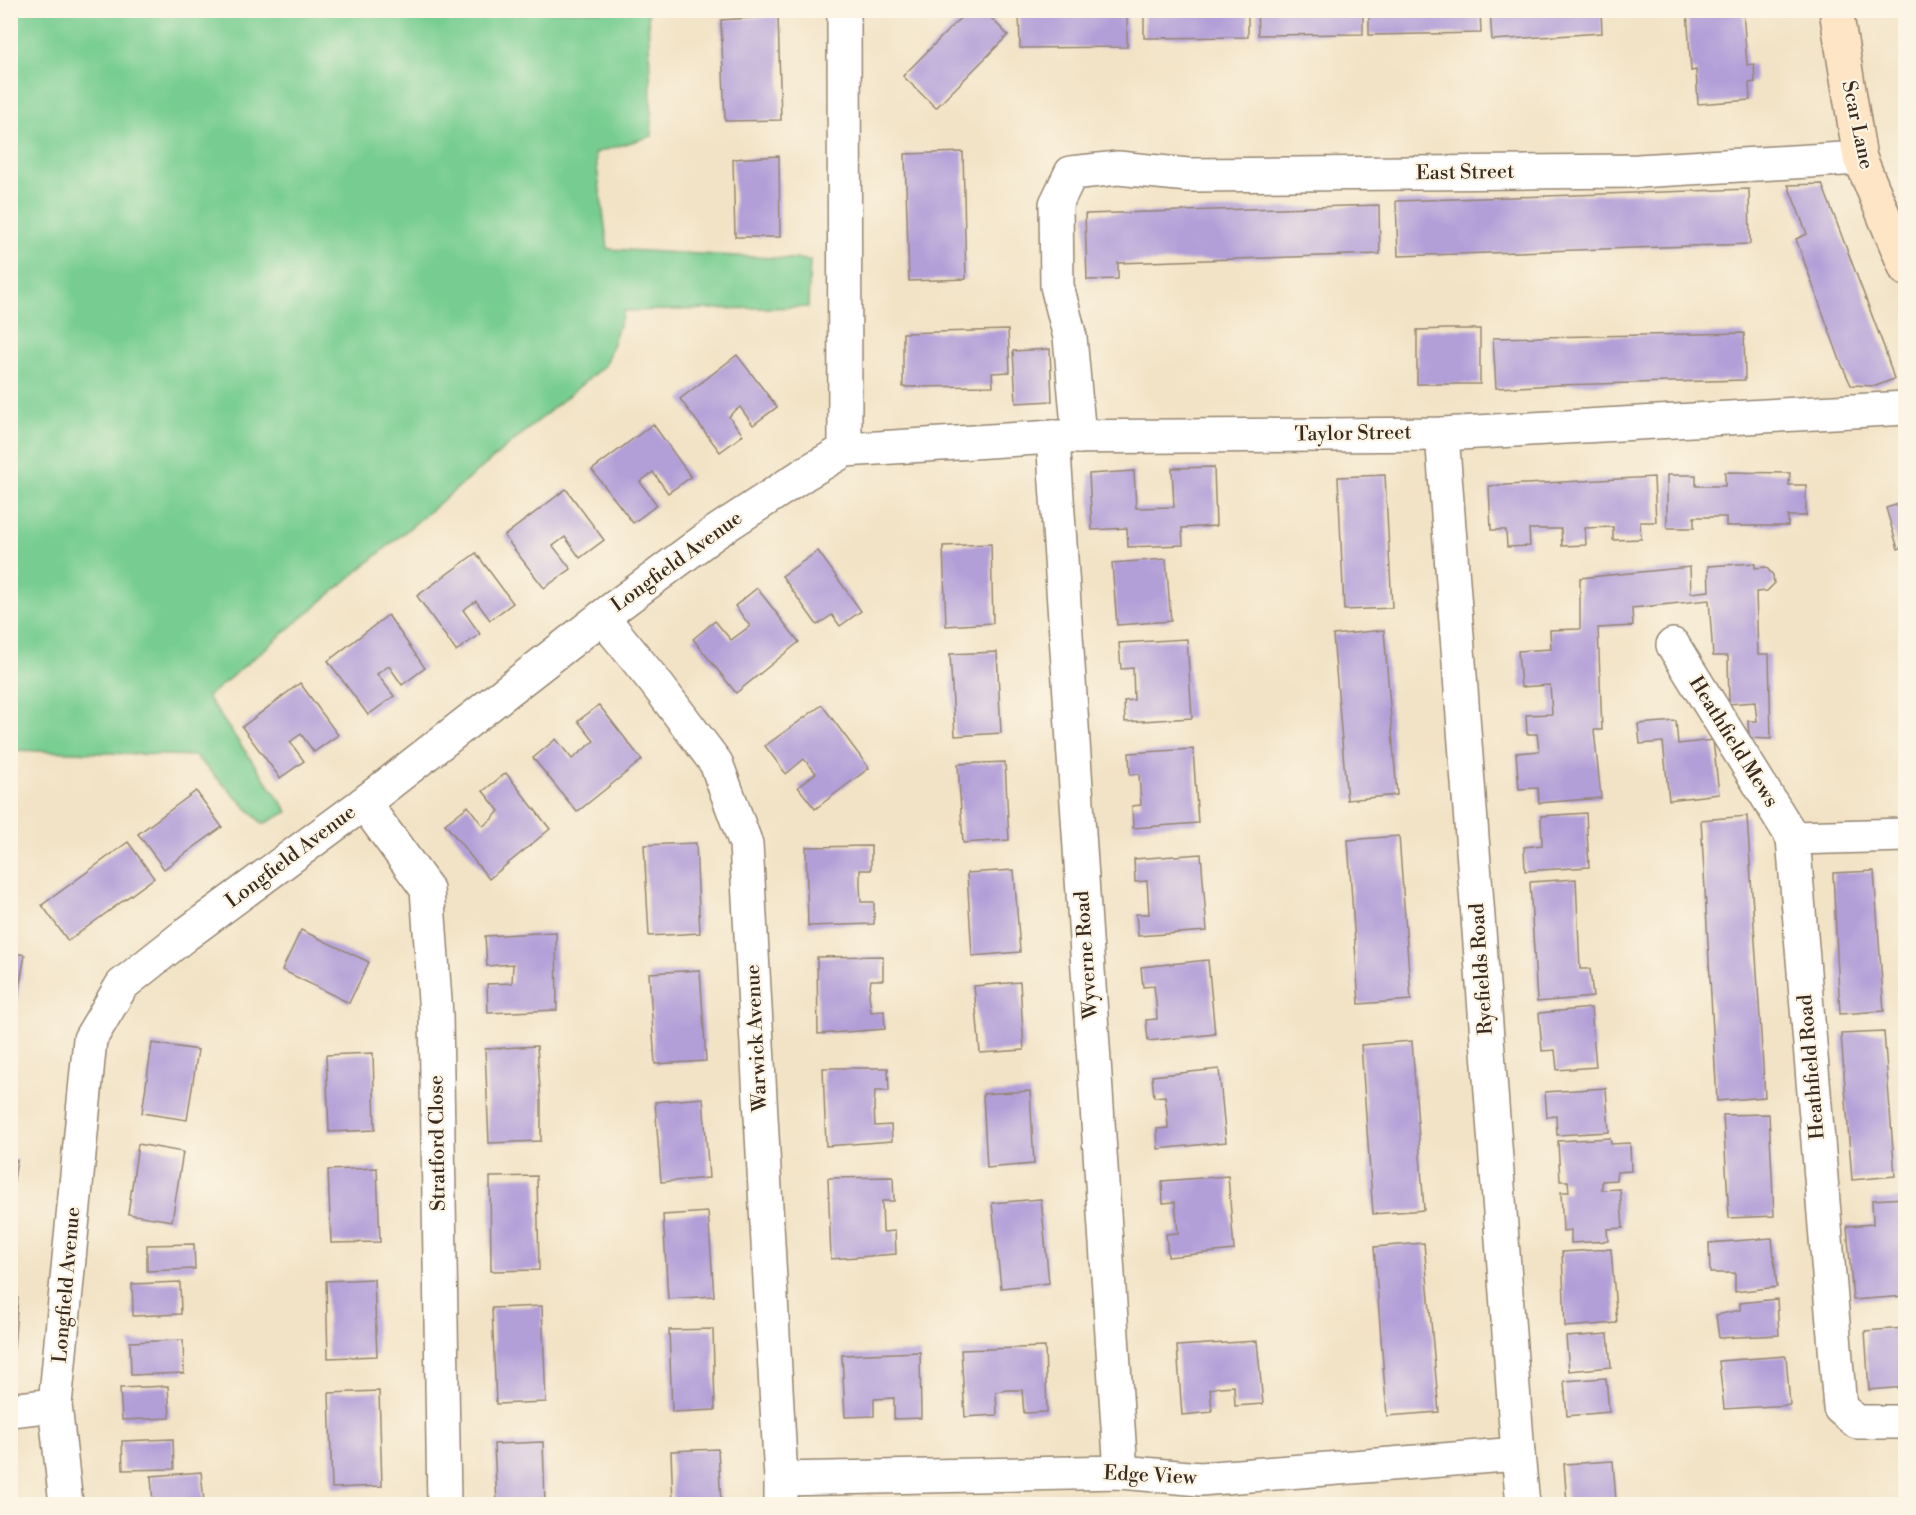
<svg xmlns="http://www.w3.org/2000/svg" width="1916" height="1515" font-family="'Libre Bodoni',serif">
	<style>
		.green { fill: #77cd91; stroke: #597c58; stroke-width: 1.5 }
		.building { fill: #b29fd8 }
		.lines { fill: none; stroke-linecap: round; stroke-linejoin: round }
		.street-casing { stroke: #968672; stroke-width: 36 }
		.secondary-casing { stroke: #968672; stroke-width: 36 }
		.street { stroke: #fff; stroke-width: 33 }
		.secondary { stroke: #fde5c5; stroke-width: 33 }
		.labels { text-anchor: middle; dominant-baseline: central; stroke-width: 4.5; stroke-linejoin: round; paint-order: stroke }
		.street-label { font-size: 20px; fill: #3b2a1e; stroke: #fcf5e5 }
	</style>
	<rect width="100%" height="100%" fill="#fcf5e5"/>
	<filter id="ink" filterUnits="userSpaceOnUse"><feTurbulence type="fractalNoise" baseFrequency=".0167" numOctaves="2"/><feDisplacementMap in="SourceGraphic" scale="12" xChannelSelector="R" yChannelSelector="G"/><feConvolveMatrix kernelMatrix="1 2 1 2 8 2 1 2 1" color-interpolation-filters="sRGB"/></filter>
	<filter id="wash" filterUnits="userSpaceOnUse"><feTurbulence type="fractalNoise" baseFrequency=".008" numOctaves="4" result="noise"/><feDisplacementMap in="SourceGraphic" scale="24" xChannelSelector="R" yChannelSelector="G"/><feGaussianBlur stdDeviation="1.35" result="paint"/><feColorMatrix in="noise" values="0 0 0 0 0 0 0 0 0 0 0 0 0 0 0 0 0 1.4 0 .05"/><feComposite in="paint" operator="in"/></filter>
	<g filter="url(#wash)">
		<rect width="100%" height="100%" fill="#f2e3c6"/>
		<path class="green" d="M11,10L648,11L652,136L595,153L608,249L810,260L808,307L624,311L605,365L207,697L288,812L263,824L195,756L11,750Z"/>
		<g id="blocks">
			<g class="building">
				<path d="M968,10H983L1008,35L936,108L903,76Z"/>
				<path d="M1019,10H1127V47L1020,48Z"/>
				<path d="M1144,10H1248V37L1144,38Z"/>
				<path d="M1257,10H1363V34L1258,35Z"/>
				<path d="M1369,10H1480L1481,33L1369,35Z"/>
				<path d="M1490,10H1601L1602,33L1492,40Z"/>
				<path d="M1687,10H1743L1747,65L1754,64L1755,82L1749,83L1750,100L1698,104L1696,70L1691,71Z"/>
				<path d="M778,16L781,120L725,121L721,20Z"/>
				<path d="M963,152L966,279L909,281L905,154Z"/>
				<path d="M779,156L780,237H735L733,159Z"/>
				<path d="M1822,184L1884,347L1894,379L1876,386L1851,385L1841,363L1796,239L1807,234L1788,185Z"/>
				<path d="M1749,189L1750,244L1398,256L1396,201Z"/>
				<path d="M1379,205L1380,254L1118,263V279L1087,280L1085,214Z"/>
				<path d="M1448,329H1480V384H1417V330Z"/>
				<path d="M1008,330L1010,372L992,373L993,386L903,387V333Z"/>
				<path d="M1744,333L1745,380L1558,385L1496,388L1493,338Z"/>
				<path d="M1050,349L1052,401L1016,403L1013,351Z"/>
				<path d="M737,355L777,407L753,425L740,407L732,413L729,417L743,435L720,452L680,399Z"/>
				<path d="M653,424L691,477L668,493L653,472L640,482L657,505L633,523L592,470Z"/>
				<path d="M1214,467L1216,526L1182,528L1183,545L1128,547L1127,528L1092,530L1089,474L1134,471L1136,508L1174,507L1172,468Z"/>
				<path d="M1725,472L1790,473L1789,485H1806V516H1788V526H1726V517H1694V528H1667V475H1696V486H1725Z"/>
				<path d="M1385,475L1392,608L1344,610L1338,477Z"/>
				<path d="M1654,477L1656,522H1640L1641,539L1613,540V527L1585,528L1586,545L1562,546L1561,529H1529L1530,546L1507,547L1506,530H1491L1489,486Z"/>
				<path d="M566,489L604,540L580,558L565,537L553,546L571,569L544,588L504,536Z"/>
				<path d="M1905,502V546L1898,549L1886,508Z"/>
				<path d="M991,544L993,623L946,626L943,546Z"/>
				<path d="M818,551L861,611L840,626L832,615L817,625L782,576Z"/>
				<path d="M476,553L513,603L490,620L476,601L463,610L480,634L456,651L417,596Z"/>
				<path d="M1166,559L1171,621L1117,625L1112,563Z"/>
				<path d="M1755,563V568L1766,567L1773,575L1774,584L1767,591L1756,592L1758,654H1769L1771,739L1749,738L1748,721H1757L1755,702L1729,704L1728,656H1713L1709,600L1632,608L1633,626L1598,628L1602,730H1594L1601,798L1539,803L1538,788L1519,789L1516,753L1539,751L1537,734H1527L1526,715L1552,714L1550,685L1521,687L1518,651L1551,649L1550,630L1580,629V578L1690,567L1691,593L1709,591L1708,566Z"/>
				<path d="M757,588L799,642L736,693L693,639L715,621L731,640L750,626L735,606Z"/>
				<path d="M388,615L425,668L402,685L389,666L377,674L394,696L368,715L328,661Z"/>
				<path d="M1384,630L1397,795L1347,800L1333,635Z"/>
				<path d="M1187,639L1192,718L1125,722L1124,701L1134,700L1133,668L1121,669L1119,643Z"/>
				<path d="M997,652L1001,733L955,736L950,654Z"/>
				<path d="M300,683L338,735L314,752L301,734L290,742L304,761L280,778L242,727Z"/>
				<path d="M599,705L642,760L577,812L533,758L556,739L572,759L594,741L578,721Z"/>
				<path d="M822,705L869,768L815,809L798,787L816,773L804,759L786,774L765,746Z"/>
				<path d="M1676,721L1678,744L1713,740L1719,794L1669,800L1663,742L1640,744L1638,724Z"/>
				<path d="M1193,749L1198,823L1133,828L1132,806L1141,805L1139,774L1130,775L1129,753Z"/>
				<path d="M1005,762L1009,840L963,843L958,764Z"/>
				<path d="M506,773L550,829L489,879L445,824L468,806L483,826L492,819L499,811L483,791Z"/>
				<path d="M196,791L222,827L164,869L138,834Z"/>
				<path d="M1586,813L1589,867L1525,871L1524,847L1542,845L1541,816Z"/>
				<path d="M1747,816L1765,1097L1717,1101L1701,820Z"/>
				<path d="M1399,836L1411,1000L1359,1004L1348,840Z"/>
				<path d="M128,842L154,878L68,941L42,905Z"/>
				<path d="M696,843L700,933L649,936L644,845Z"/>
				<path d="M871,846V870H860V885L861,902H874V924L808,926L806,847Z"/>
				<path d="M1201,854L1207,931L1138,936L1136,914H1149L1148,896L1147,881L1135,882L1134,859Z"/>
				<path d="M1014,870L1020,952L972,956L967,873Z"/>
				<path d="M1874,871L1884,1011L1840,1014L1833,873Z"/>
				<path d="M1576,879L1580,969H1590L1593,997L1537,1002L1530,882Z"/>
				<path d="M301,930L369,962L349,1003L282,970Z"/>
				<path d="M556,932L557,1010L488,1013L487,984L512,983L513,964L487,966L485,936Z"/>
				<path d="M10,952L25,955L13,1022H10Z"/>
				<path d="M883,956V980H871L869,994L871,1012L884,1011L885,1029L818,1034L817,957Z"/>
				<path d="M1208,960L1215,1034L1148,1041L1146,1020L1157,1019L1156,1002L1154,986L1143,987L1141,967Z"/>
				<path d="M700,970L706,1061L655,1064L649,973Z"/>
				<path d="M1020,982L1024,1050L980,1053L974,986Z"/>
				<path d="M1591,1008L1596,1067L1557,1070L1555,1050L1542,1051L1539,1013Z"/>
				<path d="M1884,1032L1895,1176L1852,1180L1841,1034Z"/>
				<path d="M1412,1041L1424,1210L1373,1214L1361,1045Z"/>
				<path d="M152,1043L198,1050L187,1120L142,1113Z"/>
				<path d="M537,1046L541,1102V1141L489,1143L485,1049Z"/>
				<path d="M373,1053L375,1130L329,1132L326,1055Z"/>
				<path d="M823,1068H888L889,1091H875L874,1107L875,1126L891,1125L892,1141L826,1146Z"/>
				<path d="M1219,1069L1226,1142L1158,1149L1157,1129L1168,1128L1167,1112L1165,1096L1154,1097L1152,1076Z"/>
				<path d="M1606,1088L1609,1132L1557,1135L1556,1116L1547,1117L1545,1092Z"/>
				<path d="M1030,1091L1034,1164L987,1168L983,1094Z"/>
				<path d="M703,1098L709,1178L661,1182L655,1102Z"/>
				<path d="M1769,1114L1774,1216L1729,1218L1723,1115Z"/>
				<path d="M1610,1138L1611,1144L1630,1143L1631,1171L1617,1172L1616,1180L1602,1181V1190L1620,1189L1623,1228L1607,1229L1608,1241L1571,1243V1230L1563,1231L1561,1192H1569L1568,1181H1560L1558,1141Z"/>
				<path d="M138,1144L183,1152L172,1221L128,1214Z"/>
				<path d="M10,1159L17,1160L12,1193H10Z"/>
				<path d="M377,1168L380,1242L331,1243L328,1170Z"/>
				<path d="M537,1176L539,1270L491,1271L490,1177Z"/>
				<path d="M1228,1176L1234,1250L1168,1257L1166,1234L1178,1233L1175,1202L1163,1203L1162,1181Z"/>
				<path d="M893,1177L894,1201H882L883,1232L895,1231L896,1254L831,1259L828,1178Z"/>
				<path d="M1905,1198V1227L1902,1229L1905,1296L1853,1300L1847,1226L1873,1224L1872,1200Z"/>
				<path d="M1041,1199L1049,1283L1001,1288L992,1203Z"/>
				<path d="M708,1212L714,1296L668,1299L663,1215Z"/>
				<path d="M1772,1238L1777,1287L1735,1292V1273H1710L1709,1243Z"/>
				<path d="M1424,1243L1439,1412L1387,1416L1374,1247Z"/>
				<path d="M194,1244L195,1269L147,1271V1245Z"/>
				<path d="M1611,1249L1617,1323L1565,1327L1562,1252Z"/>
				<path d="M374,1279L377,1356L328,1358L326,1281Z"/>
				<path d="M180,1282L181,1314L133,1316L132,1284Z"/>
				<path d="M10,1297L18,1298L14,1348H10Z"/>
				<path d="M1777,1299L1779,1335L1719,1338L1716,1315L1740,1310V1303Z"/>
				<path d="M542,1306L546,1402L496,1404L492,1308Z"/>
				<path d="M1905,1328V1387L1869,1390L1865,1331Z"/>
				<path d="M713,1329L715,1410L672,1412L669,1330Z"/>
				<path d="M1608,1334L1611,1367L1569,1371L1566,1337Z"/>
				<path d="M183,1340L184,1373L131,1375L130,1342Z"/>
				<path d="M1257,1341L1263,1404L1235,1406L1234,1386L1220,1387L1210,1389L1212,1412L1182,1415L1177,1346Z"/>
				<path d="M1045,1347L1047,1412L1024,1413L1022,1390H1008L996,1392L997,1415L965,1417L961,1350Z"/>
				<path d="M920,1352L921,1418L894,1419V1398L874,1399V1416L845,1417L842,1355Z"/>
				<path d="M1786,1356L1790,1405L1724,1409L1719,1361Z"/>
				<path d="M1606,1378L1609,1412L1567,1416L1564,1381Z"/>
				<path d="M168,1386L170,1418L122,1420L120,1388Z"/>
				<path d="M379,1391L382,1486L332,1488L329,1393Z"/>
				<path d="M173,1439L174,1469L123,1470L122,1441Z"/>
				<path d="M543,1442L545,1504H497L494,1444Z"/>
				<path d="M718,1449L721,1504H673L671,1451Z"/>
				<path d="M1613,1461L1616,1501L1567,1504L1564,1464Z"/>
				<path d="M201,1472L204,1502L153,1504L151,1476Z"/>
			</g>
		</g>
	</g>
	<g filter="url(#ink)">
		<use href="#blocks" fill-opacity="0" stroke="#968672" stroke-width="1.5"/>
		<g class="lines">
			<g class="street-casing">
				<g id="street">
					<path d="M844,10L845,450"/>
					<path d="M1442,434L1518,1454L1523,1504"/>
					<path d="M1053,437L1121,1472"/>
					<path d="M1079,437L1070,337L1057,286L1056,204L1071,173L1118,168L1188,175L1638,171L1860,158"/>
					<path d="M602,617L655,682L716,763L746,844L781,1479V1504"/>
					<path d="M1673,645L1793,838"/>
					<path d="M364,803L427,889L436,1015L444,1504"/>
					<path d="M1906,835L1793,838L1840,1408L1857,1422H1906"/>
					<path d="M10,1410L55,1405"/>
					<path d="M781,1479L1121,1472L1200,1479L1518,1454"/>
					<path d="M66,1504L55,1405L90,1039L122,985L185,935L364,803L602,617L713,534L806,473L845,450L1053,437L1442,434L1906,408"/>
				</g>
			</g>
			<g class="secondary-casing">
				<path id="secondary" d="M1836,10L1860,158L1906,269"/>
			</g>
			<use href="#street" class="street"/>
			<use href="#secondary" class="secondary"/>
		</g>
	</g>
	<g class="labels">
		<g class="street-label">
			<text transform="translate(1857 125) rotate(78)">Scar Lane</text>
			<text transform="translate(1465 173) rotate(-1)">East Street</text>
			<text transform="translate(1353 434) rotate(-1)">Taylor Street</text>
			<text transform="translate(677 562) rotate(-36)">Longfield Avenue</text>
			<text transform="translate(1733 742) rotate(58)">Heathfield Mews</text>
			<text transform="translate(291 857) rotate(-37)">Longfield Avenue</text>
			<text transform="translate(1087 955) rotate(-94)">Wyverne Road</text>
			<text transform="translate(1482 969) rotate(-94)">Ryefields Road</text>
			<text transform="translate(757 1038) rotate(-93)">Warwick Avenue</text>
			<text transform="translate(1812 1067) rotate(-95)">Heathfield Road</text>
			<text transform="translate(438 1143) rotate(-91)">Stratford Close</text>
			<text transform="translate(67 1285) rotate(-85)">Longfield Avenue</text>
			<text transform="translate(1150 1476) rotate(3)">Edge View</text>
		</g>
	</g>
	<rect width="1916" height="1515" fill="none" stroke="#fcf5e5" stroke-width="36"/>
</svg>
